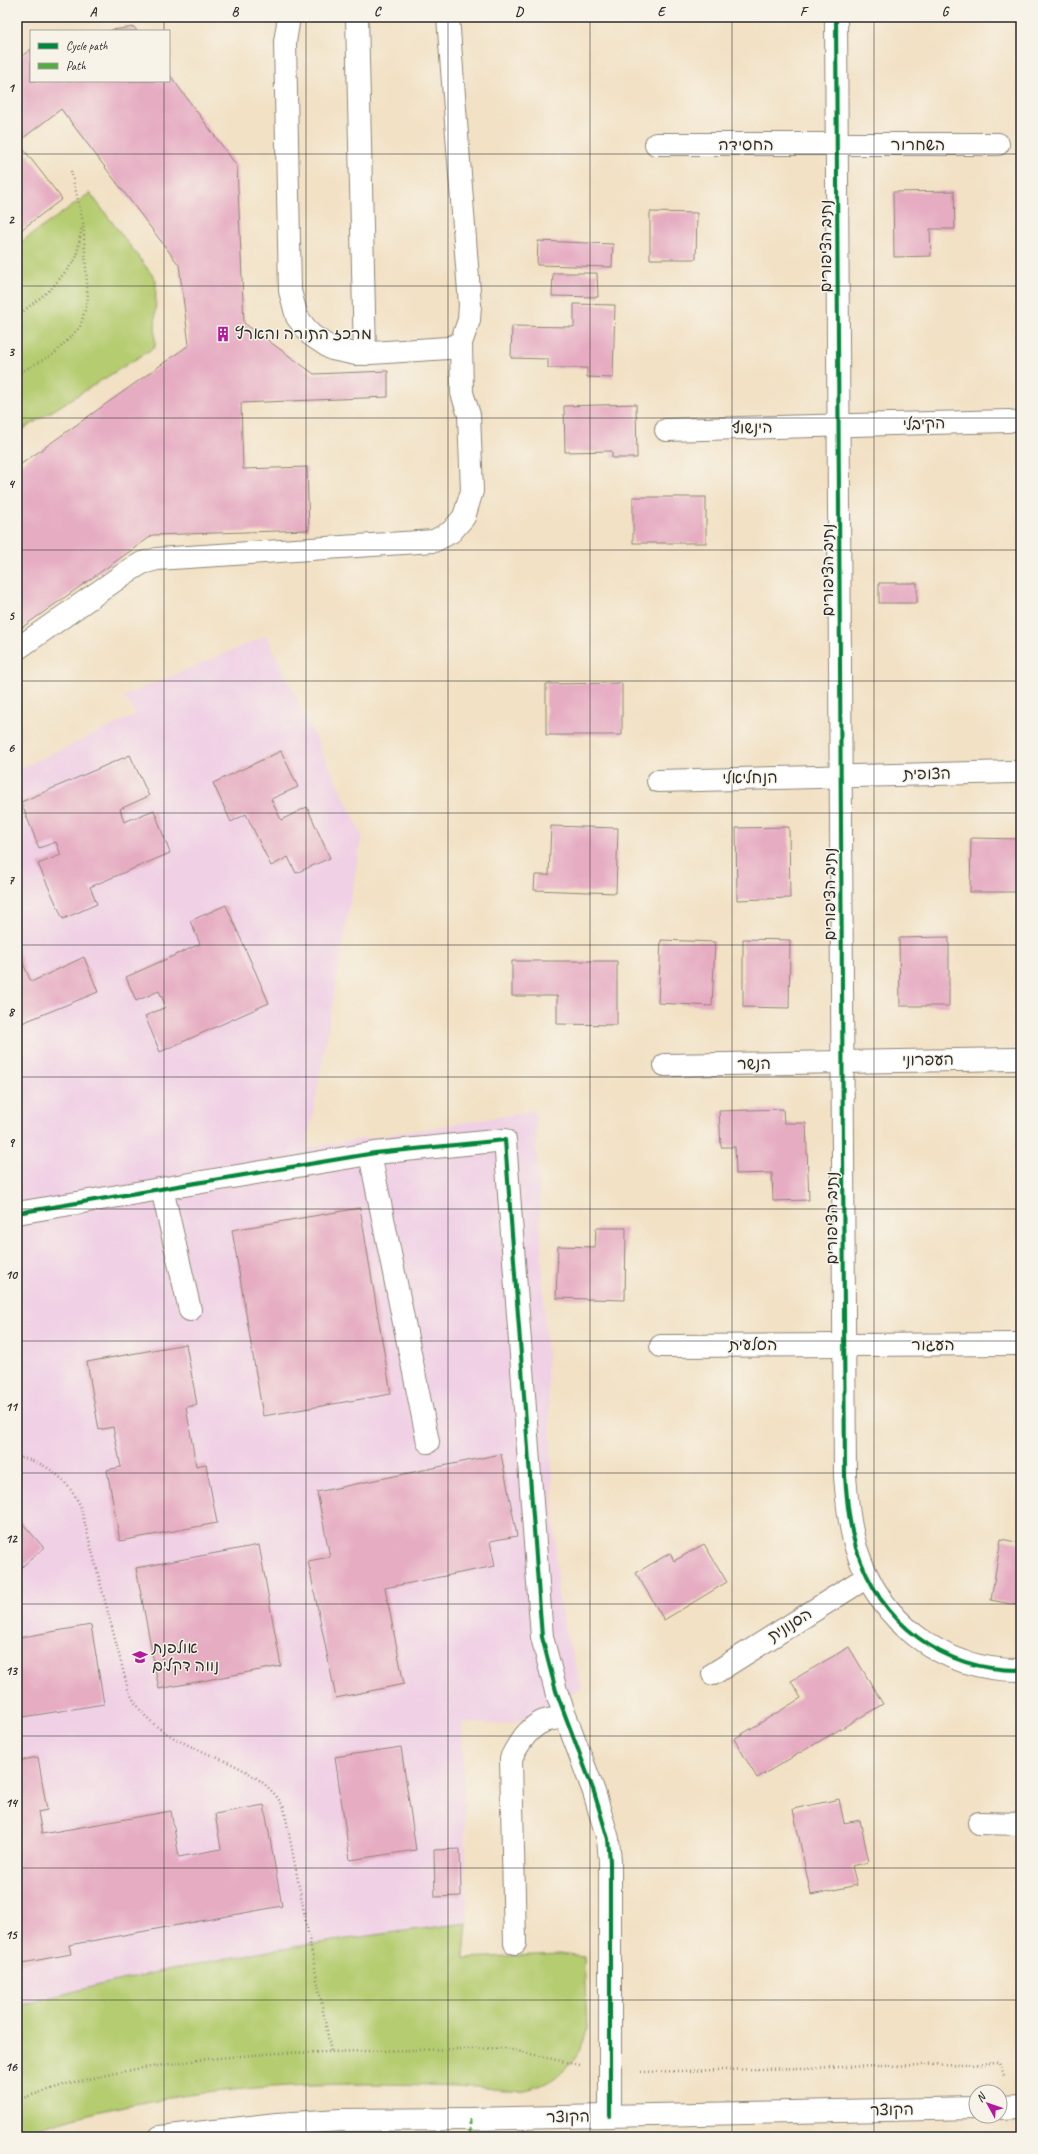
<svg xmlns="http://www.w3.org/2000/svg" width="1038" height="2154" font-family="Caveat,'Playpen Sans Hebrew',sans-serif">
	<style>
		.built { fill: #f0d0e5 }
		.green { fill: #b5cc70; stroke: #707c4e }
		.building { fill: #e6acc2 }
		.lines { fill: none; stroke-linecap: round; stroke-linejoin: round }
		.minor-casing { stroke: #8e8678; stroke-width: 24 }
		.path { stroke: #8e8678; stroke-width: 2.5; stroke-dasharray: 1 3; stroke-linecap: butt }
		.minor { stroke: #fff; stroke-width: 22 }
		.quiet { stroke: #54ab44; stroke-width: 3; stroke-dasharray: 6 3; stroke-linecap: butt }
		.cycleway-casing { stroke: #f7f3e8; stroke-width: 6 }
		.cycleway { stroke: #00873e; stroke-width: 4 }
		.grid { fill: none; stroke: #2b2b2b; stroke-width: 1; stroke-opacity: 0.55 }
		.labels { text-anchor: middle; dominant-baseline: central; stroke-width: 3; stroke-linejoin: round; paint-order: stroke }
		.street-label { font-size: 16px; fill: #2b2b2b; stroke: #f7f3e8 }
		.poi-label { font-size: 16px; fill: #2b2b2b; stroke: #f7f3e8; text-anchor: start }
		.neatline { fill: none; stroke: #2b2b2b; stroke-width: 1.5 }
		.grid-label { font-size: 13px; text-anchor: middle; font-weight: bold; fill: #2b2b2b }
	</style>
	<rect width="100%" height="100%" fill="#f7f3e8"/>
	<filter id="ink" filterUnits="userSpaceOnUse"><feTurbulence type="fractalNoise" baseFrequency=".025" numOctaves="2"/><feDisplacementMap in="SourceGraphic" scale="8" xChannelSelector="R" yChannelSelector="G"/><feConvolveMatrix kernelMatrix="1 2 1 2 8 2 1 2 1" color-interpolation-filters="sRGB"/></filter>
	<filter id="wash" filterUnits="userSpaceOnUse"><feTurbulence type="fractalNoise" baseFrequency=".012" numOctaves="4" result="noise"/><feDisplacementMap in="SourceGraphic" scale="16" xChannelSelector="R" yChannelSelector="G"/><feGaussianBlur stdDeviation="0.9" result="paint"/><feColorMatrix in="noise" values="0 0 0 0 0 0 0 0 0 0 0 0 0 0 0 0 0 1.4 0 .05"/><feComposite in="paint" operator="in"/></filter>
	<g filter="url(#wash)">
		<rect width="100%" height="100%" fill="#f2e1c4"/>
		<path class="built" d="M267,636L362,835L307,1148L535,1111L558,1594L566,1633L582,1687L512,1724L462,1723L467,1923L324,1942L183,1966L113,1981L17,2007V770L136,715L124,696Z"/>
		<g class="green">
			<path d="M90,193L156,280L155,347L17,433V245Z"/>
			<path d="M467,1923L464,1958L560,1954L584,1957L587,2030C580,2060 557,2084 525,2090C512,2092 488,2088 474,2087C438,2085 403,2084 367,2084C252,2084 126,2096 17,2136V2007C164,1964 315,1942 467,1923Z"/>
		</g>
		<g id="blocks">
			<g class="building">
				<path d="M134,27L137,31H111V30Z"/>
				<path d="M31,49V81H169V74L237,166L244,323L314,374L388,371V397L241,403L243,469L307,467L309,530L153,535L17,631V467L189,345L179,265L61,109L18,142L62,199L17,233V60Z"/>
				<path d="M954,191L955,229H930L931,256L894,257L893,192Z"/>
				<path d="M650,212L697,213L696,259H650Z"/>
				<path d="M538,241L613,244L612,267L537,265Z"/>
				<path d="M553,273H597L598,297L552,296Z"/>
				<path d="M574,304L615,305L613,378L587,377V368H548V359L511,358L512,326L574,327Z"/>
				<path d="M636,404L637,458H612V451L565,452L564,406Z"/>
				<rect x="633" y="497" width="73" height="46"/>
				<rect x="879" y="583" width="38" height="20"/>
				<path d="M622,683V735H546V684Z"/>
				<path d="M281,751L298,787L271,799L281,820L307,807L330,858L296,873L288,857L271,866L246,814L231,822L213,783Z"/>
				<path d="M130,755L149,796L120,809L124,822L154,810L170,853L90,887L97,904L63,919L38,864L61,855L56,842L39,848L21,802Z"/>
				<path d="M551,826L618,828L616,893L534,890L535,875H549Z"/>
				<path d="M789,827L790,898L737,900L736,828Z"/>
				<path d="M971,838L1021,839V892H970Z"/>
				<path d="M226,905L269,1003L160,1052L145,1016L166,1007L159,991L136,1001L126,977L200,944L190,921Z"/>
				<path d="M949,937V1006H900L899,938Z"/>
				<path d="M743,939L790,940L789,1008L743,1007Z"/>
				<path d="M661,940L715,942L712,1006L658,1003Z"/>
				<path d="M17,949L31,982L84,957L98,992L17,1025Z"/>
				<path d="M512,961H617V1025L557,1024V996H512Z"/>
				<path d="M783,1109L784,1123H806L809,1200L773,1201L772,1173L736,1174L735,1147H721L719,1111Z"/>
				<path d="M360,1208L391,1394L263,1416L232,1230Z"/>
				<path d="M596,1228H626L625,1300L556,1298L558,1246L595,1247Z"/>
				<path d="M186,1344L197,1405L186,1407L196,1466L206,1464L217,1523L120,1541L107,1470L121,1467L113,1427L99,1430L87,1362Z"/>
				<path d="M501,1454L517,1536L490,1541L495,1566L385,1588L404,1684L336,1698L308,1561L330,1557L317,1492Z"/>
				<path d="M17,1517L44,1548L17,1571Z"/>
				<path d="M1001,1539L1021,1543V1606L991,1600Z"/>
				<path d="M704,1544L727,1582L664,1620L636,1573L670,1553L674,1561Z"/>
				<path d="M259,1545L281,1666L159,1689L136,1568Z"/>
				<path d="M91,1625L104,1704L17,1718V1638Z"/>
				<path d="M849,1647L883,1704L757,1778L734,1739L801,1698L791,1681Z"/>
				<path d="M401,1747L416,1850L350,1860L335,1757Z"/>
				<path d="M38,1757L47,1810L38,1812L42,1834L171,1811L179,1857L221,1849L215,1814L264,1805L282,1906L69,1945L71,1954L17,1964V1761Z"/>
				<path d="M839,1799L844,1823L860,1820L869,1862L852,1866L857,1885L811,1895L793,1809Z"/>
				<path d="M460,1849L461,1896L435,1897L434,1850Z"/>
			</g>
		</g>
	</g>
	<g filter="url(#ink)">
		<use href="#blocks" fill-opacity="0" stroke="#8e8678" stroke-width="1"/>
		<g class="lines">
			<g class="minor-casing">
				<g id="minor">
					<path d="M289,17L285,42L290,291L297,317L311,335L332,349L356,354L448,348L461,343L469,320L470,305L448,17"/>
					<path d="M357,17L365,354"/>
					<path d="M836,17L845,1476C847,1500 849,1524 856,1548C880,1623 942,1671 1021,1670"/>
					<path d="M656,144H998"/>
					<path d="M666,430L1009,421"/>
					<path d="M17,649L127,572L142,563L157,559L434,541L451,532L464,517L472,491L469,415L462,393L461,343"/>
					<path d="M658,781L1013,772"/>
					<path d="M665,1065L1014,1059"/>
					<path d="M370,1154L428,1442"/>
					<path d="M162,1189L190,1310"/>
					<path d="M17,1213L375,1153L505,1140L542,1637L556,1691L594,1792L608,1839L610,1861V2116"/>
					<path d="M661,1346L1021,1344"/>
					<path d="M713,1674L867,1577"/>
					<path d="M979,1823L1021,1824"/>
					<path d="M515,1943L511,1758C518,1744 529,1727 544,1721C551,1719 559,1718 566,1717"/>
					<path d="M1000,2108L1021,2107"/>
					<path d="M160,2137L277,2124L340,2120L470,2119L976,2108"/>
				</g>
			</g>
			<g class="path">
				<path d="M71,171L83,221"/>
				<path d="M17,316L51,289L76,259L82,226"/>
				<path d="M17,374L54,354L80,327L88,300L83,221"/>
				<path d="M17,1457C47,1462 66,1478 80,1505L128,1689C159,1761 251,1747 284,1808L331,2052"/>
				<path d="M641,2072L1000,2063L1004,2077"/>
				<path d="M17,2100L70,2083L136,2069L206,2059L278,2053L504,2048L579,2065"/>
			</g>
			<use href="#minor" class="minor"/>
			<path class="quiet" d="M470,2119V2137"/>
			<g class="cycleway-casing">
				<g id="cycleway">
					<path d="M836,17L845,1476C847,1500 849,1524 856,1548C880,1623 942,1671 1021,1670"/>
					<path d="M17,1213L375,1153L505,1140L542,1637L556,1691L594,1792L608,1839L610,1861V2116"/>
				</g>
			</g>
			<use href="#cycleway" class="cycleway"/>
		</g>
	</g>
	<path class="grid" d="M164,17V31M306,17V2137M448,17V2137M590,17V2137M732,17V2137M874,17V2137M164,81V2137M17,154H1021M17,286H1021M17,418H1021M17,550H1021M17,681H1021M17,813H1021M17,945H1021M17,1077H1021M17,1209H1021M17,1341H1021M17,1473H1021M17,1604H1021M17,1736H1021M17,1868H1021M17,2000H1021"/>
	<defs>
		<g id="building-bare" transform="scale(1.2)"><path d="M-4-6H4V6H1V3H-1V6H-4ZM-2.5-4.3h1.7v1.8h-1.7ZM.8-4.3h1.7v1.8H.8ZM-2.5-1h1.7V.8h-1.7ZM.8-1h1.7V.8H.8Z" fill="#b5179e" stroke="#f7f3e8" stroke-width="2.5" paint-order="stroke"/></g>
		<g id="school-bare" transform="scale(1.2)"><path d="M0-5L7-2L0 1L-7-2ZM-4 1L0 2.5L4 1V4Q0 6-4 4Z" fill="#b5179e" stroke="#f7f3e8" stroke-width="2.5" paint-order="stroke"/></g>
	</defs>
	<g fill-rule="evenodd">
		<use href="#building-bare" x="223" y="334"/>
		<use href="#school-bare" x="140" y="1657"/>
	</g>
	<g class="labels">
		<g class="street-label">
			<text x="746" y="145">החסידה</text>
			<text x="918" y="145">השחרור</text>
			<text transform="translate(826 246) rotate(-90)">נתיב הציפורים</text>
			<text transform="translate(924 424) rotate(-2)">הקיבלי</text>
			<text transform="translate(752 428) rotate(-1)">הינשוף</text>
			<text transform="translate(828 570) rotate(-90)">נתיב הציפורים</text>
			<text transform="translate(927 774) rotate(-1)">הצופית</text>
			<text transform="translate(750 778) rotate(-1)">הנחליאלי</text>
			<text transform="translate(830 894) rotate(-90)">נתיב הציפורים</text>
			<text transform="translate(928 1060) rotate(-1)">העפרוני</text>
			<text transform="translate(754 1064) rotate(-1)">הנשר</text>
			<text transform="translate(832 1218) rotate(-90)">נתיב הציפורים</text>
			<text x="753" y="1345">הסלעית</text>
			<text x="933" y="1345">העגור</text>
			<text transform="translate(790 1625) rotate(-32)">הסנונית</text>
			<text transform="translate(892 2110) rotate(-1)">הקוצר</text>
			<text transform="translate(568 2117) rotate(-1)">הקוצר</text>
		</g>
		<g class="poi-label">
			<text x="235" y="334">מרכז התורה והארץ</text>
			<text x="152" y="1648">אולפנת<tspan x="152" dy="18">נווה דקלים</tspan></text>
		</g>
	</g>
	<rect width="1038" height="2154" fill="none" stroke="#f7f3e8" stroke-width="44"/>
	<rect x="30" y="30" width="140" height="52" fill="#f7f3e8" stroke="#a5a39c"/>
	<rect x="38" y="43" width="20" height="6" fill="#00873e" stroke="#a5a39c"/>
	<text x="66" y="50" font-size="12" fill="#2b2b2b">Cycle path</text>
	<rect x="38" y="63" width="20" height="6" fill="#54ab44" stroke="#a5a39c"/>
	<text x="66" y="70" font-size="12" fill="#2b2b2b">Path</text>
	<g transform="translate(988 2104) rotate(310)"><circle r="19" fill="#f7f3e8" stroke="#a5a39c"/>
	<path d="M0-3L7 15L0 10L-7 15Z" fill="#b5179e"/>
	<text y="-6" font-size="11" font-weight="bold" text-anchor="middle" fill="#2b2b2b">N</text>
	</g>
	<rect x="22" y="22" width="994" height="2110" class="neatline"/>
	<g class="grid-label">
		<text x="93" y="16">A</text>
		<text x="235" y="16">B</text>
		<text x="377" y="16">C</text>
		<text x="519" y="16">D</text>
		<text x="661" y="16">E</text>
		<text x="803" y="16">F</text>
		<text x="945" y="16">G</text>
		<text x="11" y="92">1</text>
		<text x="11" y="224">2</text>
		<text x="11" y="356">3</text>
		<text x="11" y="488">4</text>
		<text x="11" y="620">5</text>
		<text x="11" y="752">6</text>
		<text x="11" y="884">7</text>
		<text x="11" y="1016">8</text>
		<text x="11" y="1147">9</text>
		<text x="11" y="1279">10</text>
		<text x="11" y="1411">11</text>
		<text x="11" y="1543">12</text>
		<text x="11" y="1675">13</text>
		<text x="11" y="1807">14</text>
		<text x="11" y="1939">15</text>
		<text x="11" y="2071">16</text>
	</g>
</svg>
